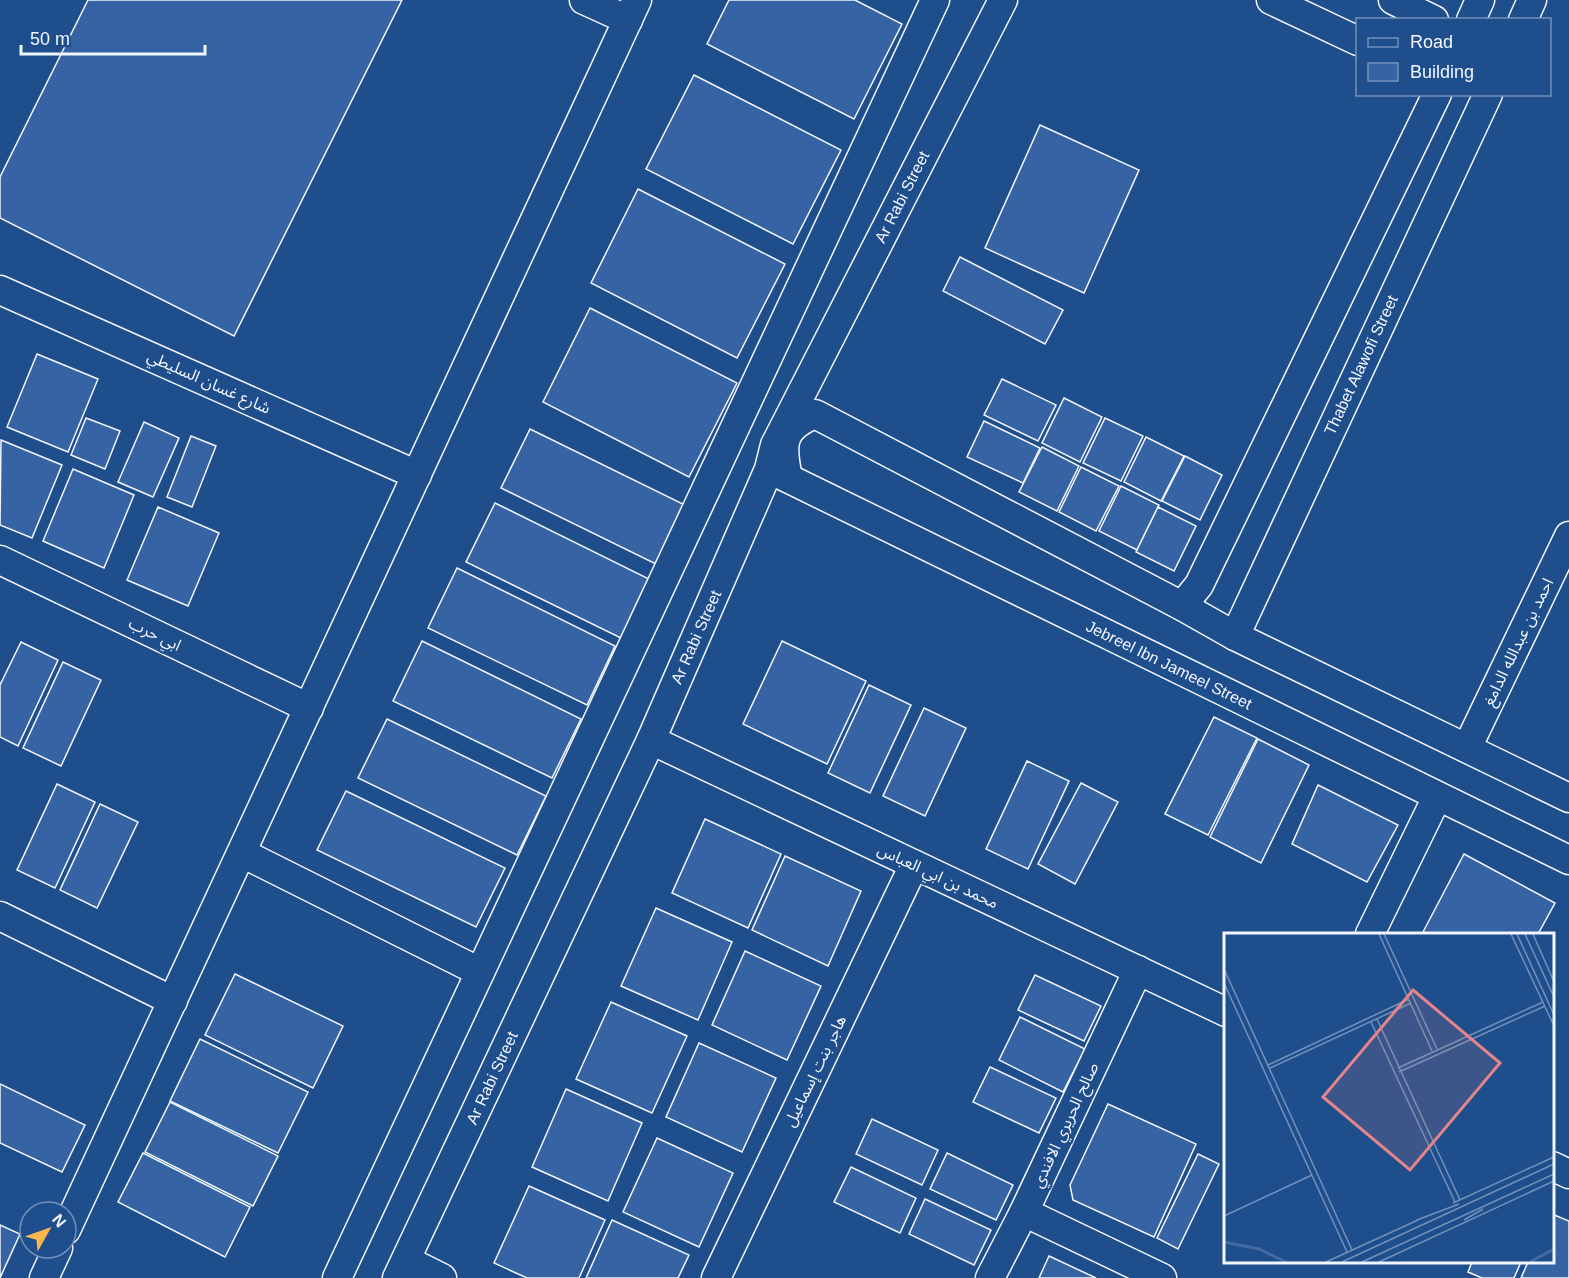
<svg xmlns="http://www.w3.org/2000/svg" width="1569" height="1278" font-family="Helvetica,'Noto Sans Arabic',sans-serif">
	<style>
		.building { fill: #3563a3; stroke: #f2f6ff; stroke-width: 1.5 }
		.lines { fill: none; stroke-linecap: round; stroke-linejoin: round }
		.minor-casing { stroke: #f2f6ff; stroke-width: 31 }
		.minor { stroke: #1f4e8c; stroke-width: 28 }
		.labels { text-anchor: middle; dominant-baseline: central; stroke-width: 4.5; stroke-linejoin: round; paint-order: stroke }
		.street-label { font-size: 16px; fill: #f2f6ff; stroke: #1f4e8c }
		.inset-river { fill: none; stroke: #446ba0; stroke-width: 3 }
		.inset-road { fill: none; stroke: #7391ba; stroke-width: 1.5 }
		.view { fill: #e38589; fill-opacity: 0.15; stroke: #e38589; stroke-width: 3 }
		.inset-edge { fill: none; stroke: #f2f6ff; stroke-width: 3 }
	</style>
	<rect width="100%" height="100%" fill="#1f4e8c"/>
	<g class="building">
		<path d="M88,0H402L234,336L0,218V177Z"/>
		<path d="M729,0H855L902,24L854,119L707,44Z"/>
		<path d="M694,75L841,150L793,244L646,169Z"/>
		<path d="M1040,125L1139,170L1084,293L985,248Z"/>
		<path d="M638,189L785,264L737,358L591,283Z"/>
		<path d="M960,257L1063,310L1045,344L943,291Z"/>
		<path d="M590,308L737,383L689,477L543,402Z"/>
		<path d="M37,354L98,379L68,452L7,427Z"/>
		<path d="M1002,379L1056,405L1038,441L984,415Z"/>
		<path d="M1064,398L1102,417L1080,462L1042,443Z"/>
		<path d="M86,418L120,431L105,469L71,455Z"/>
		<path d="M1105,418L1143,436L1121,481L1083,463Z"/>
		<path d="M984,421L1040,448L1023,483L967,457Z"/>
		<path d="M144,422L179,438L153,497L118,482Z"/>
		<path d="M530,429L689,507L660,566L501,488Z"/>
		<path d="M191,436L216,446L192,507L167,497Z"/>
		<path d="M1146,437L1184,456L1161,501L1124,482Z"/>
		<path d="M1,440L62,465L32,538L0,525Z"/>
		<path d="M1042,447L1079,466L1057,511L1019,492Z"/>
		<path d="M1185,456L1222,475L1200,520L1162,501Z"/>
		<path d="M1081,467L1119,486L1096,531L1059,512Z"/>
		<path d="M73,469L134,495L104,568L43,541Z"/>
		<path d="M1121,486L1159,505L1137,550L1099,531Z"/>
		<path d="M495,503L653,581L625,640L466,562Z"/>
		<path d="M158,507L219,533L188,606L127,580Z"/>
		<path d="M1158,507L1196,526L1174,571L1136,552Z"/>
		<path d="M457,568L615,646L587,705L428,628Z"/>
		<path d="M422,641L581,719L552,778L393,701Z"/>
		<path d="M782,641L866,681L827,764L743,724Z"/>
		<path d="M21,642L58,660L18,746L0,737V685Z"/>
		<path d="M63,662L101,680L61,766L23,748Z"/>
		<path d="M869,685L911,705L870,793L828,773Z"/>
		<path d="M924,708L966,728L925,816L883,796Z"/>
		<path d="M1214,717L1257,738L1208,835L1165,814Z"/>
		<path d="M387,719L546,796L517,855L358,778Z"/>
		<path d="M1258,739L1309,765L1261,863L1210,837Z"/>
		<path d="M1027,761L1069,781L1028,869L986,849Z"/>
		<path d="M1081,783L1118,802L1075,884L1038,864Z"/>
		<path d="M57,784L95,802L55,888L17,870Z"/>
		<path d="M1318,785L1398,825L1367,882L1292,844Z"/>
		<path d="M346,791L505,868L476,927L317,850Z"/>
		<path d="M100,804L138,822L97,908L60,890Z"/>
		<path d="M705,819L781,854L748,928L672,893Z"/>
		<path d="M1464,854L1555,903L1538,934H1428L1423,932Z"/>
		<path d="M785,856L861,891L828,966L752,930Z"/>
		<path d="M656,908L732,942L698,1020L621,986Z"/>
		<path d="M745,951L821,986L787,1060L712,1025Z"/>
		<path d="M235,974L343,1026L313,1088L205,1035Z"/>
		<path d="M1035,975L1101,1006L1084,1041L1018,1010Z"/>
		<path d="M611,1002L687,1036L652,1113L576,1079Z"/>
		<path d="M1020,1017L1085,1049L1063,1092L999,1060Z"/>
		<path d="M200,1039L308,1092L278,1153L170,1101Z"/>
		<path d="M699,1043L776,1078L742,1152L666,1117Z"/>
		<path d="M990,1067L1056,1098L1039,1133L973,1102Z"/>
		<path d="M0,1084L85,1125L62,1172L0,1143Z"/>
		<path d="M566,1089L642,1123L608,1201L532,1167Z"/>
		<path d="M170,1102L278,1156L253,1206L145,1152Z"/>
		<path d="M1108,1104L1196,1144L1154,1237L1073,1200L1070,1185Z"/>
		<path d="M872,1119L938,1150L922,1185L856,1154Z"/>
		<path d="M657,1138L733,1173L699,1247L623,1212Z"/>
		<path d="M143,1153L250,1207L225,1257L118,1202Z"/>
		<path d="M947,1153L1013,1185L996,1220L930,1189Z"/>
		<path d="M1198,1154L1219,1164L1178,1249L1157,1238Z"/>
		<path d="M851,1167L916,1198L900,1233L834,1202Z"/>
		<path d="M529,1186L605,1220L579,1278H527L494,1263Z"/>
		<path d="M925,1199L991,1230L974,1265L909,1234Z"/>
		<path d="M1552,1214L1569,1221V1278H1521L1528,1262H1552Z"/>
		<path d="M612,1220L689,1255L678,1278H586Z"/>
		<path d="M0,1225L20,1234L0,1278Z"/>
		<path d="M1049,1256L1096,1278H1039Z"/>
		<path d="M1472,1262H1521L1514,1278H1482L1468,1272Z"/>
	</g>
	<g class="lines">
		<g class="minor-casing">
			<g id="minor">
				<path d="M584,0L628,20"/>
				<path d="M1271,0L1358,41"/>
				<path d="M1393,0L1434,20"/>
				<path d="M1471,20L1480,0"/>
				<path d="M1523,20L1532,0"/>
				<path d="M0,290L417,475"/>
				<path d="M771,470L1569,860"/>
				<path d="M788,478C781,445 780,428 815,414L1182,606L1235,636L1569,798"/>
				<path d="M0,560L309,708"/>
				<path d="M1182,606L1199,585L1437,94"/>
				<path d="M1235,636L1488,94"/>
				<path d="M651,740L1226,1012"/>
				<path d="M1467,748L1569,536"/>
				<path d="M242,853L480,972"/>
				<path d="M0,916L173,1001"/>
				<path d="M1370,934L1437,797"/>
				<path d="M1552,1166L1569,1174"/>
				<path d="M1024,1212L1162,1278"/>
				<path d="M66,1230L637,0"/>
				<path d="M406,1260L442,1278"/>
				<path d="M44,1278L58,1248"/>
				<path d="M337,1278L935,0"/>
				<path d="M397,1278L651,740L769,469L775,445L1003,0"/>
				<path d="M716,1278L914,865"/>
				<path d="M990,1278L1024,1212L1138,970"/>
			</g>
		</g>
		<use href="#minor" class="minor"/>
	</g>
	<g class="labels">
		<g class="street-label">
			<text transform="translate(902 197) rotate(-63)">Ar Rabi Street</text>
			<text transform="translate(1361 365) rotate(-65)">Thabet Alawofi Street</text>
			<text transform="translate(209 382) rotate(24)">شارع غسان السليطي</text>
			<text transform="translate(155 634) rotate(26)">ابي حرب</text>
			<text transform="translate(696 637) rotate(-66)">Ar Rabi Street</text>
			<text transform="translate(1518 642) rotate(-64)">احمد بن عبدالله الدامغ</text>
			<text transform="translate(1169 665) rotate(26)">Jebreel Ibn Jameel Street</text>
			<text transform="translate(938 876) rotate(25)">محمد بن ابي العباس</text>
			<text transform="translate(815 1071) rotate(-64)">هاجر بنت إسماعيل</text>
			<text transform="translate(492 1078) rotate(-65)">Ar Rabi Street</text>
			<text transform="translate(1065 1125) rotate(-65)">صالح الحريري الافندي</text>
		</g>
	</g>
	<g transform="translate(1224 933)">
		<rect width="330" height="330" fill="#1f4e8c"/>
		<path class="inset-river" d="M0,309L35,316L62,329M306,329L330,316"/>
		<path class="inset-road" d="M155,1L208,118M160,1L213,116M287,1L330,93M293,1L330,82M301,1L330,64M309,1L330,49M0,36L128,317M0,50L123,319M153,86L236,267M147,89L231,269M44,132L185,66M46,135L187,70M174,135L319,69M175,139L321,73M229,270L330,224M0,283L88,242M193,287L235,271M240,287L259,276M102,329L194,287M118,329L330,231M138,329L330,241M155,329L330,248"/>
		<path class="view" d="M189,57L276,130L186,237L99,164Z"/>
		<rect width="330" height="330" class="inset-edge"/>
	</g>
	<rect x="1356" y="18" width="195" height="78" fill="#1f4e8c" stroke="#7391ba" stroke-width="1.5"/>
	<rect x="1368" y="38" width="30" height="9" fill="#1f4e8c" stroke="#7391ba" stroke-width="1.5"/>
	<text x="1410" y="48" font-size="18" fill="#f2f6ff">Road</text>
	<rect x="1368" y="63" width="30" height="18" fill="#3563a3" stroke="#7391ba" stroke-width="1.5"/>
	<text x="1410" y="78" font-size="18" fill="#f2f6ff">Building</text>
	<g transform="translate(48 1230) rotate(50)"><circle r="28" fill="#1f4e8c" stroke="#7391ba" stroke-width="1.5"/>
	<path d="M0-4.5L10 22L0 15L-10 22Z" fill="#ffb74d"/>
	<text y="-9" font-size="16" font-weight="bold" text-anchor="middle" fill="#f2f6ff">N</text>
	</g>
	<path d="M21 45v9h184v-9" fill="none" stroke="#f2f6ff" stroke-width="3"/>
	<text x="30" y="45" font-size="18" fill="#f2f6ff" stroke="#1f4e8c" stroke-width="4.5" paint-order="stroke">50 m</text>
</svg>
